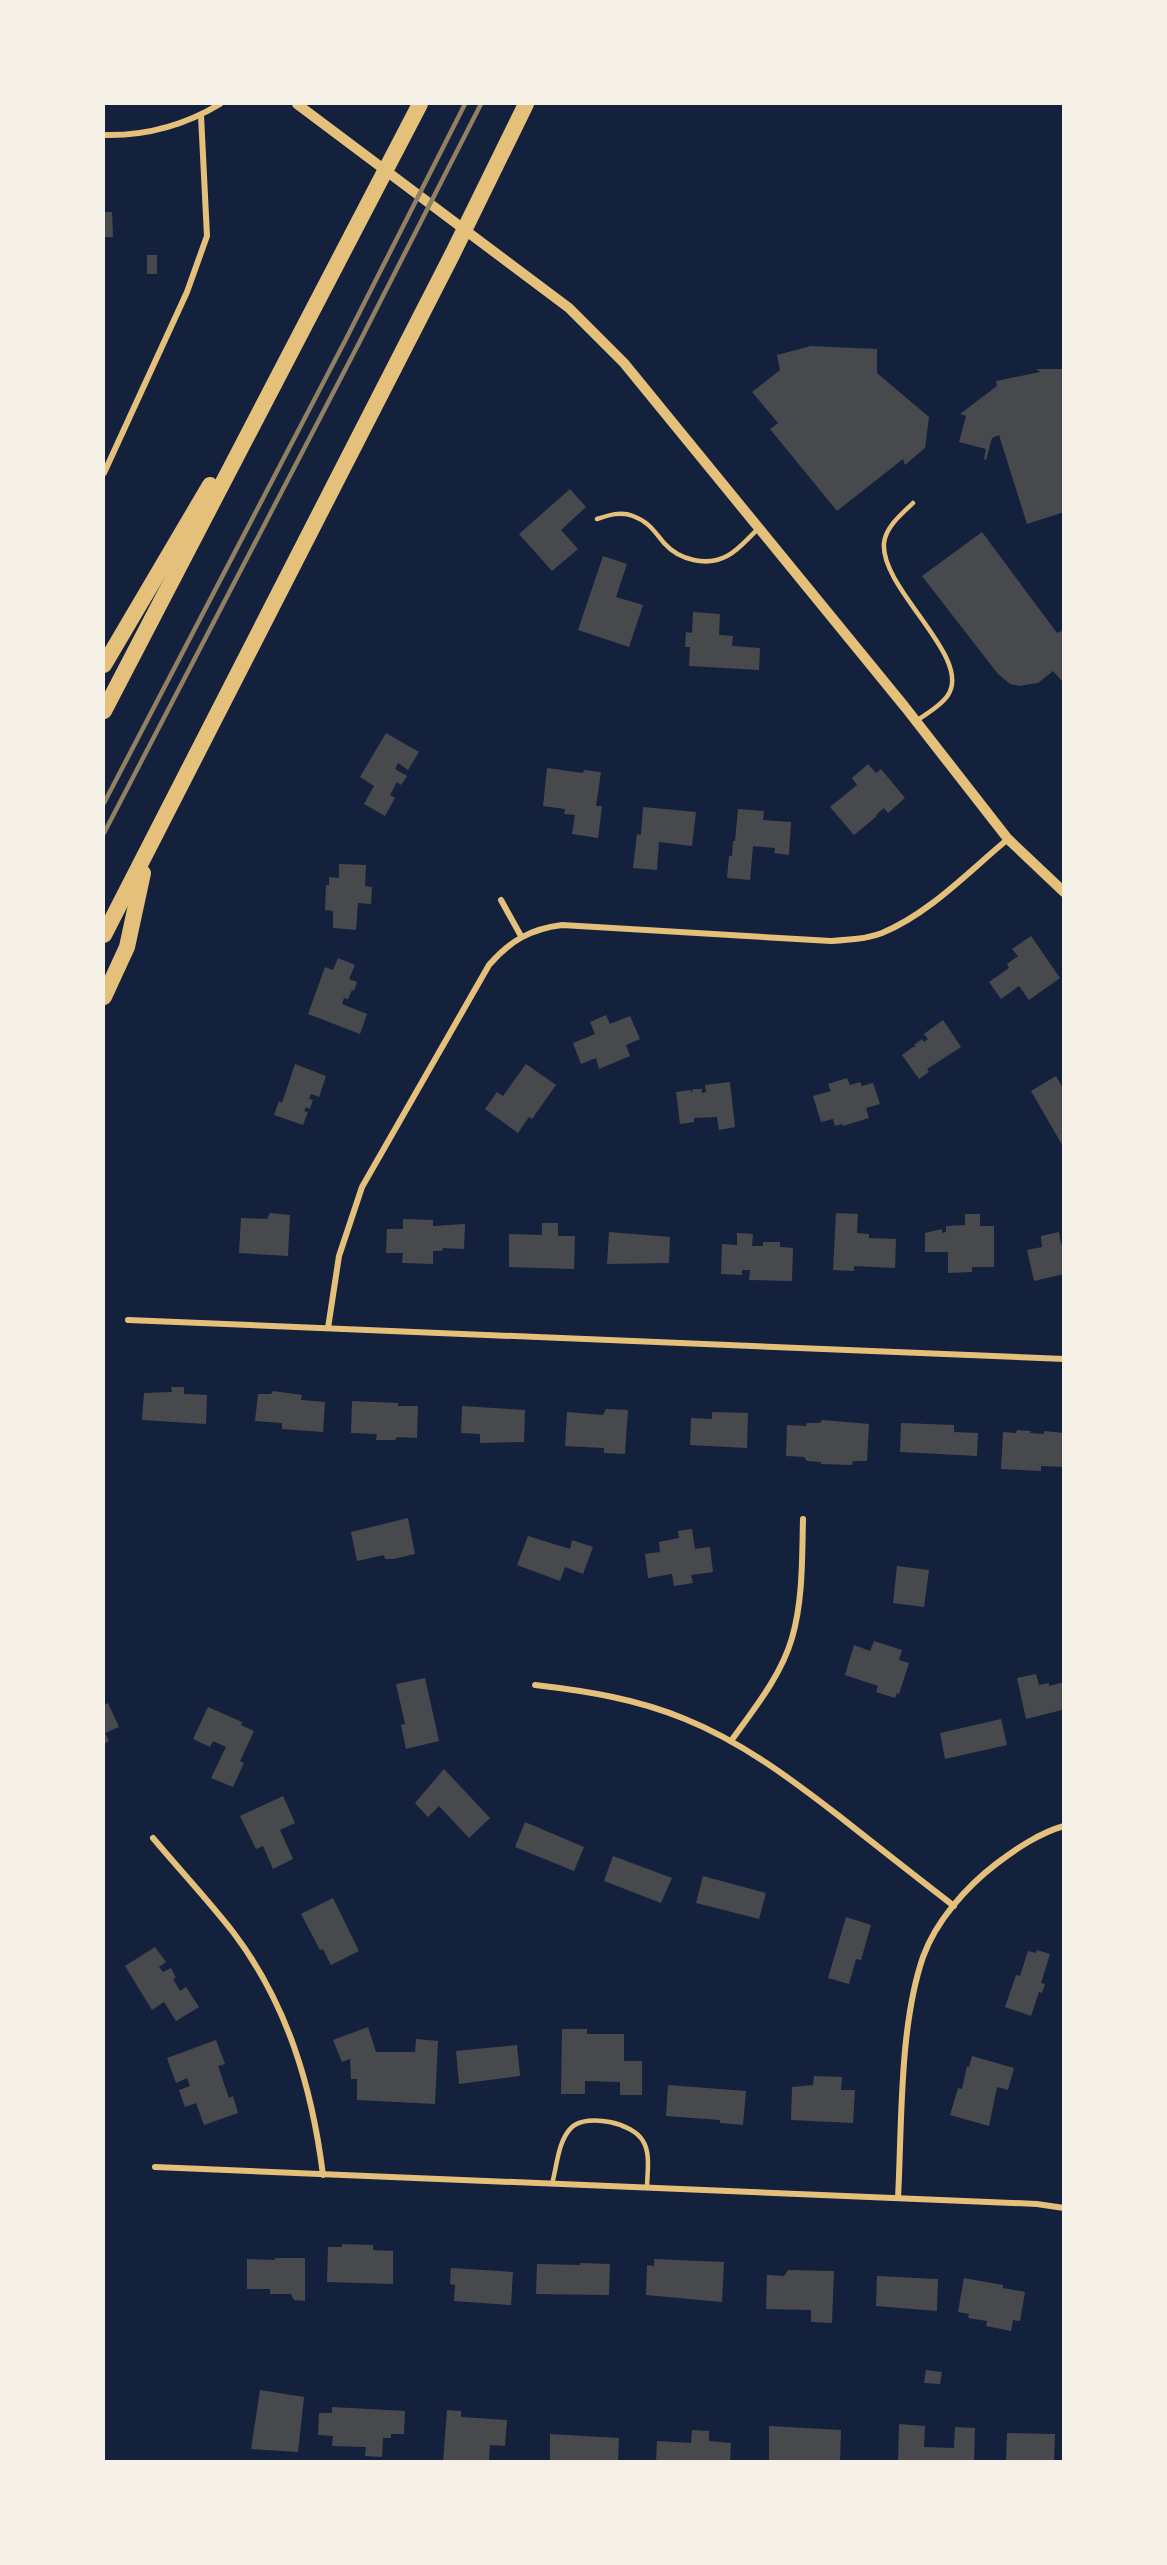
<svg xmlns="http://www.w3.org/2000/svg" width="1167" height="2565" font-family="'Noto Sans',sans-serif">
	<style>
		.building { fill: #48494c }
		.lines { fill: none; stroke-linecap: round; stroke-linejoin: round }
		.service { stroke: #e5c07b; stroke-width: 4.5 }
		.minor { stroke: #e5c07b; stroke-width: 6 }
		.tertiary { stroke: #e5c07b; stroke-width: 10 }
		.motorway { stroke: #e5c07b; stroke-width: 16 }
		.rail { stroke: #918062; stroke-width: 4.5 }
	</style>
	<rect width="100%" height="100%" fill="#14213d"/>
	<g class="building">
		<path d="M104,212H112L113,237H104Z"/>
		<rect x="147" y="255" width="10" height="19"/>
		<path d="M811,346L877,349V373L929,417L925,448L905,465L903,459L837,511L770,429L778,423L752,392L780,370L777,355Z"/>
		<path d="M1036,369H1064V512L1027,524L999,435L992,438L986,460L984,459L986,449L959,442L966,416L960,414L997,386L996,381L1040,372Z"/>
		<path d="M570,489L586,507L561,530L578,549L552,571L519,534Z"/>
		<path d="M982,532L1057,633L1064,630V683L1053,671L1038,683L1019,686L1010,684L998,674L922,576Z"/>
		<path d="M603,556L627,564L616,597L643,605L629,647L578,630Z"/>
		<path d="M693,612L720,614L719,635L733,636L732,646L760,648L759,670L689,666L690,647H685L686,632L692,633Z"/>
		<path d="M386,733L419,752L408,770L398,763L395,769L407,776L401,785L397,782L390,795L395,798L385,816L364,804L374,786L360,777Z"/>
		<path d="M868,764L876,773L881,769L905,798L888,813L884,808L876,815L877,816L854,835L830,807L857,785L852,778Z"/>
		<path d="M547,768L583,773L584,770L601,772L596,806H602L598,838L572,834L575,815L564,814L565,809L543,806Z"/>
		<path d="M643,807L696,812L692,846L659,842L657,870L633,868L637,834L641,835Z"/>
		<path d="M738,809L764,811L763,820L791,822L789,855L774,853L775,848L753,846L750,880L727,878L729,856H732L733,841H735Z"/>
		<path d="M339,864L366,865L365,886L372,887L371,904L358,903L356,930L333,928V911L325,910L326,885H329V877L339,878Z"/>
		<path d="M1031,936L1060,978L1029,1000L1019,986L1001,999L989,982L1009,968L1007,964L1018,956L1012,949Z"/>
		<path d="M338,958L355,965L349,979L357,982L354,991L352,990L348,999L344,998L342,1004L367,1014L360,1034L308,1014L325,967L333,970Z"/>
		<path d="M606,1015L610,1024L630,1016L640,1039L626,1045L630,1056L599,1069L596,1058L581,1064L573,1043L595,1034L590,1022Z"/>
		<path d="M943,1020L961,1047L927,1069L929,1072L919,1079L902,1055L913,1047H916L914,1045L922,1039L924,1042L928,1039L924,1034Z"/>
		<path d="M295,1064L326,1076L319,1097L311,1094L309,1099L313,1100L310,1109L306,1107L304,1111L308,1112L303,1125L274,1115L279,1101L282,1103Z"/>
		<path d="M526,1064L556,1085L532,1119L529,1117L518,1133L485,1109L497,1092L503,1096Z"/>
		<path d="M1056,1076L1064,1090V1148L1031,1091Z"/>
		<path d="M847,1078L850,1085L860,1082L862,1086L873,1083L880,1104L866,1108L869,1118L843,1126L842,1124L835,1126L833,1119L821,1122L813,1096L831,1091L828,1084Z"/>
		<path d="M730,1082L735,1127L719,1130L717,1117L694,1118V1122L680,1124L676,1092L691,1090V1093L693,1089H702V1093L706,1092L705,1085Z"/>
		<path d="M270,1213L290,1215L288,1256L239,1253L241,1218L267,1219Z"/>
		<path d="M836,1213L858,1214L857,1233L869,1234V1238L896,1239L895,1268L854,1266V1271L833,1270Z"/>
		<path d="M965,1214H980V1226H994V1267H972V1272L948,1273V1252H925V1233L942,1229V1233L946,1232V1226L965,1225Z"/>
		<path d="M403,1219L433,1220V1226L465,1224L464,1249L443,1248L442,1251H433V1264L402,1263L403,1253H386L387,1229H403Z"/>
		<path d="M542,1223H558V1236H575L574,1269L509,1267V1234L542,1235Z"/>
		<path d="M609,1232L670,1237L669,1263L607,1264Z"/>
		<path d="M1059,1232L1061,1244L1064,1243V1274L1034,1281L1027,1250L1042,1247L1041,1236Z"/>
		<path d="M737,1233L753,1234L752,1246H763V1242H780V1247L793,1248L792,1281L749,1280L750,1270H742V1275L721,1274L722,1244L737,1245Z"/>
		<path d="M171,1387H184V1394L207,1395L206,1424L142,1420L144,1393L172,1392Z"/>
		<path d="M273,1391L302,1395L301,1400L325,1402L323,1432L282,1429V1423L255,1421L258,1394H271Z"/>
		<path d="M352,1401L398,1403V1406H418L417,1438L397,1437L395,1440H376L377,1434L351,1433Z"/>
		<path d="M462,1406L525,1410L524,1442L480,1443V1434L461,1433Z"/>
		<path d="M606,1409L628,1410L625,1454L604,1453V1448L565,1446L567,1412L603,1415Z"/>
		<path d="M712,1412L748,1413L747,1448L690,1445L691,1418L712,1419Z"/>
		<path d="M822,1420L869,1424L867,1461H853L852,1465L821,1464V1462L807,1461L804,1457L786,1456L787,1425L806,1426L807,1423H820Z"/>
		<path d="M901,1423L954,1425V1432L978,1433L977,1456L900,1452Z"/>
		<path d="M1017,1430L1031,1431L1030,1433L1044,1434V1431L1064,1433L1063,1467L1041,1466V1471L1001,1469L1003,1432L1016,1433Z"/>
		<path d="M408,1518L415,1554L393,1559H385L384,1555L357,1561L351,1532Z"/>
		<path d="M692,1529L695,1549L710,1547L713,1572L691,1575L693,1583L674,1586L672,1574L648,1578L645,1554L660,1552L659,1542L679,1538L678,1531Z"/>
		<path d="M528,1536L570,1549L572,1540L593,1547L583,1574L565,1567L560,1581L517,1565Z"/>
		<path d="M897,1566L929,1570L924,1607L893,1603Z"/>
		<path d="M874,1641L902,1650L899,1660L909,1663L899,1694L897,1693L895,1698L876,1692L878,1686L845,1675L854,1645L870,1651Z"/>
		<path d="M1036,1674L1039,1685L1049,1683V1686L1064,1682V1707L1062,1710L1026,1719L1017,1678Z"/>
		<path d="M425,1678L439,1741L406,1749L401,1725L405,1724L396,1684Z"/>
		<path d="M108,1703L119,1727L105,1733L109,1741L104,1744V1705Z"/>
		<path d="M208,1707L242,1722L241,1725L254,1731L240,1761L244,1763L233,1787L211,1778L226,1747L213,1741L210,1747L193,1739Z"/>
		<path d="M1001,1719L1007,1745L945,1759L940,1733Z"/>
		<path d="M444,1769L490,1818L469,1838L439,1806L428,1817L415,1803Z"/>
		<path d="M283,1796L295,1823L280,1830L293,1859L273,1869L263,1846L256,1849L240,1816Z"/>
		<path d="M525,1822L584,1847L574,1871L515,1847Z"/>
		<path d="M613,1856L672,1878L661,1903L604,1881Z"/>
		<path d="M703,1876L766,1893L759,1919L696,1903Z"/>
		<path d="M333,1898L359,1951L331,1965L323,1949L320,1950L301,1914Z"/>
		<path d="M846,1917L871,1925L861,1960L856,1959L849,1984L828,1978Z"/>
		<path d="M155,1947L166,1962L159,1967L163,1972L171,1968L176,1978L173,1979L180,1991L186,1987L199,2007L176,2021L164,2002L152,2010L125,1966Z"/>
		<path d="M1037,1950L1050,1954L1041,1983L1045,1984L1042,1993L1039,1992L1031,2016L1005,2007L1016,1975L1020,1976L1028,1951L1036,1953Z"/>
		<path d="M368,2027L376,2052H415L416,2039L438,2041L435,2104L357,2100V2079H351L350,2059L342,2062L333,2040Z"/>
		<path d="M562,2029H587V2034H624V2061H642V2095H620V2082L585,2081V2094H561Z"/>
		<path d="M216,2040L225,2064L218,2066L229,2098L233,2096L238,2113L204,2125L196,2103L185,2107L179,2090L190,2086L187,2078L176,2083L167,2058Z"/>
		<path d="M517,2045L520,2076L459,2084L456,2051Z"/>
		<path d="M972,2056L1014,2068L1008,2090L997,2087L989,2126L950,2115L958,2088L962,2089L967,2066L969,2067Z"/>
		<path d="M814,2076L842,2077L841,2090H855L853,2123L791,2120L792,2087L813,2085Z"/>
		<path d="M668,2085L746,2091L743,2125L720,2123V2120L666,2116Z"/>
		<path d="M342,2244L373,2245V2250L393,2251V2284L327,2282L328,2247H342Z"/>
		<path d="M275,2258H305V2301L294,2300L291,2294H270V2289H247V2259L275,2260Z"/>
		<path d="M654,2259L724,2262L722,2302L646,2295L647,2265L654,2266Z"/>
		<path d="M580,2263L610,2264L609,2295L536,2294L537,2264L580,2265Z"/>
		<path d="M451,2268L513,2272L511,2305L454,2301L455,2285L450,2284Z"/>
		<path d="M788,2270L834,2271L832,2323L811,2322V2310L766,2309L767,2275L784,2276Z"/>
		<path d="M877,2276L938,2279L937,2311L876,2306Z"/>
		<path d="M964,2278L1003,2285V2288L1025,2292L1020,2321L1013,2320L1011,2331L986,2326L987,2321L968,2318L969,2314L958,2312Z"/>
		<path d="M926,2370L942,2372L940,2384L924,2383Z"/>
		<path d="M260,2390L304,2397L298,2452L251,2449Z"/>
		<path d="M332,2407L405,2411L404,2434H391V2438H383L382,2457L365,2456L366,2447L332,2446L333,2436L318,2435L319,2413H332Z"/>
		<path d="M447,2410L461,2411V2417L507,2420L505,2446L490,2445L489,2462H443Z"/>
		<path d="M899,2424L925,2426L924,2447L954,2448L955,2427L975,2428L974,2462H898Z"/>
		<path d="M769,2426L841,2430L840,2462H769Z"/>
		<path d="M692,2430L709,2431V2441L731,2443L730,2462H656L657,2441L691,2443Z"/>
		<path d="M1007,2433L1055,2434L1054,2462H1006Z"/>
		<path d="M550,2434L619,2438L618,2462H550Z"/>
	</g>
	<g class="lines">
		<g class="service">
			<path d="M913,503C902,514 886,526 884,543C880,589 973,657 948,695C941,706 926,714 916,721"/>
			<path d="M597,519C609,515 621,511 633,516C649,522 654,531 664,543C679,560 707,567 727,556C739,550 749,537 759,528"/>
			<path d="M552,2184C557,2166 558,2140 572,2127C588,2113 633,2123 643,2141C651,2154 647,2174 647,2188"/>
		</g>
		<g class="minor">
			<path d="M104,135C145,136 185,125 220,104"/>
			<path d="M104,473L187,292L207,236L201,115"/>
			<path d="M501,900L521,936"/>
			<path d="M128,1320L1064,1359"/>
			<path d="M328,1328L339,1256L362,1187L489,965C510,941 530,929 562,925L831,941C848,940 866,939 882,933C930,913 968,872 1008,839"/>
			<path d="M535,1685C587,1691 637,1699 685,1719C742,1742 791,1779 839,1816C877,1846 915,1876 954,1906"/>
			<path d="M731,1741C754,1709 781,1676 792,1638C803,1600 802,1558 803,1519"/>
			<path d="M153,1838C179,1869 208,1900 233,1932C287,2003 312,2087 323,2175"/>
			<path d="M155,2167L1037,2204L1064,2208"/>
			<path d="M898,2198C902,2124 899,2027 923,1957C936,1921 966,1887 996,1864C1016,1849 1039,1833 1064,1826"/>
		</g>
		<path class="tertiary" d="M297,104L569,308L624,363L905,707L1008,839L1064,892"/>
		<g class="motorway">
			<path d="M104,665L210,485"/>
			<path d="M104,711L420,104"/>
			<path d="M104,935L453,253L526,104"/>
			<path d="M104,997L127,947L143,873"/>
		</g>
		<g class="rail">
			<path d="M104,803L346,339L465,104"/>
			<path d="M104,833L358,345L481,104"/>
		</g>
	</g>
	<rect width="1167" height="2565" fill="none" stroke="#f6f1e7" stroke-width="210"/>
</svg>
